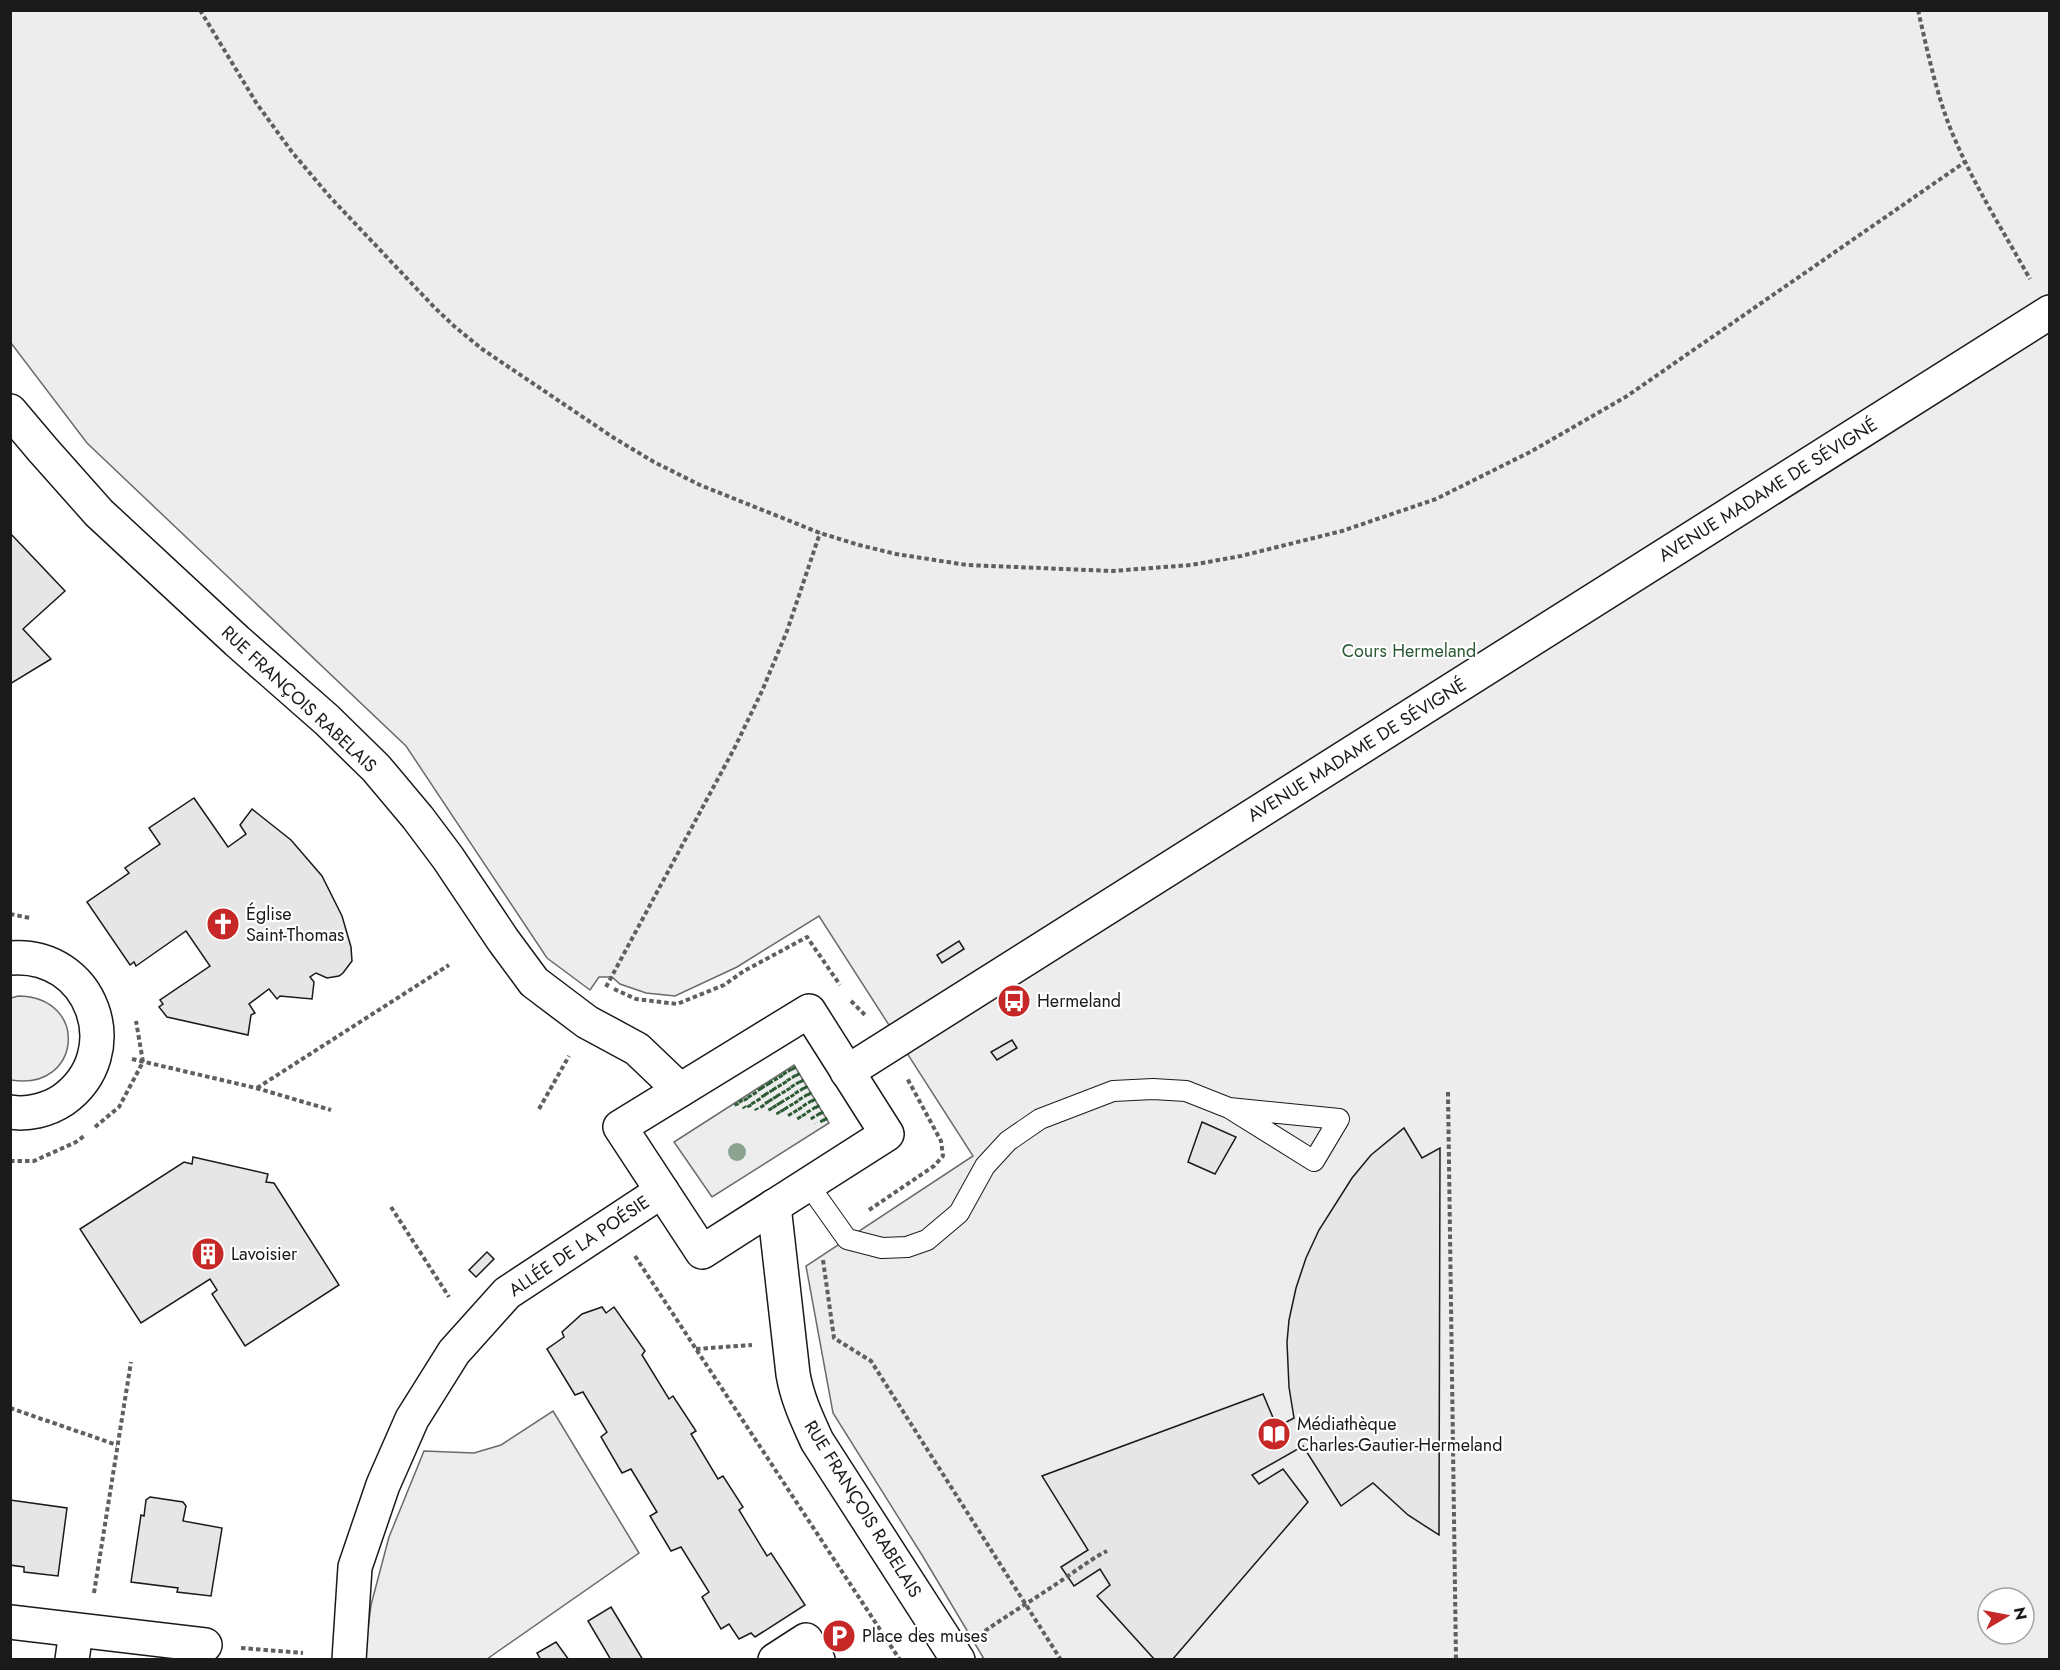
<svg xmlns="http://www.w3.org/2000/svg" width="2060" height="1670" font-family="Jost,sans-serif">
	<style>
		.green { fill: #ededed; stroke: #6a6a6a; stroke-width: 1.5; fill-rule: evenodd }
		.building { fill: #e6e6e6; stroke: #1a1a1a; stroke-width: 1.5 }
		.lines { fill: none; stroke-linecap: round; stroke-linejoin: round }
		.lane-casing { stroke: #1a1a1a; stroke-width: 22 }
		.street-casing { stroke: #1a1a1a; stroke-width: 36 }
		.secondary-casing { stroke: #1a1a1a; stroke-width: 36 }
		.path { stroke: #5f5f5f; stroke-width: 4; stroke-dasharray: 4.5 3; stroke-linecap: butt }
		.lane { stroke: #fff; stroke-width: 20 }
		.street { stroke: #fff; stroke-width: 33 }
		.secondary { stroke: #fff; stroke-width: 33 }
		.hedge { stroke: #2b5a34; stroke-width: 4.5; stroke-dasharray: 3 4.5; stroke-linecap: butt }
		.tree { fill: #8aa48f }
		.labels { text-anchor: middle; dominant-baseline: central; stroke-width: 4.5; stroke-linejoin: round; paint-order: stroke }
		.street-label { font-size: 18px; fill: #1a1a1a; stroke: #fff }
		.park-label { font-size: 18px; fill: #2b5a34; stroke: #fff }
		.poi-label { font-size: 18px; fill: #1a1a1a; stroke: #fff; text-anchor: start }
	</style>
	<rect width="100%" height="100%" fill="#fff"/>
	<g class="green">
		<path d="M11,11H2049V1659H984L922,1555L833,1413L806,1266L973,1156L819,916L737,967L675,996L646,993L620,984L612,977H599L590,990L547,958L406,746L87,443L11,343ZM1988,1598H2024V1634H1988Z"/>
		<path d="M18,996C91,997 81,1092 11,1080V998Z"/>
		<path d="M794,1065L829,1123L712,1197L674,1142Z"/>
		<path d="M553,1411L639,1553L487,1659L364,1660L371,1605L389,1537L424,1451L474,1453L501,1445Z"/>
	</g>
	<g class="building">
		<path d="M10,533L65,591L23,629L51,659L10,684Z"/>
		<path d="M194,798L228,847L246,834L240,825L252,809L291,840L322,876L342,916L351,947L352,961L343,973L339,976L327,978L316,973L310,977L314,982L312,999L280,996L277,999L269,989L249,1004L255,1013L251,1015L248,1035L167,1017L159,1007L163,1004L160,1000L210,966L186,931L136,966L134,962L130,965L87,902L129,873L125,868L160,844L149,828Z"/>
		<path d="M959,941L964,949L942,963L937,955Z"/>
		<path d="M1012,1040L1017,1048L997,1060L991,1052Z"/>
		<path d="M1202,1122L1236,1137L1215,1174L1188,1162Z"/>
		<path d="M1404,1128L1422,1158L1440,1148L1439,1535L1408,1515L1373,1483L1341,1506L1303,1446L1252,1475L1259,1484L1283,1469L1308,1502L1172,1660H1155L1097,1596L1110,1585L1100,1569L1074,1586L1061,1567L1088,1550L1042,1476L1263,1394L1277,1427L1294,1418L1289,1387L1287,1342L1289,1320L1296,1288L1306,1258L1319,1230L1352,1178L1371,1155Z"/>
		<path d="M193,1157L268,1174L266,1182L274,1183L339,1285L245,1346L212,1294L217,1290L210,1279L141,1323L80,1229L184,1162L192,1164Z"/>
		<path d="M487,1252L494,1259L476,1277L469,1270Z"/>
		<path d="M602,1307L606,1313L614,1307L645,1351L642,1355L669,1399L673,1396L696,1431L691,1434L718,1479L723,1476L743,1507L739,1510L767,1556L771,1553L805,1605L755,1637L751,1633L739,1639L729,1624L721,1629L702,1597L709,1592L681,1547L671,1551L650,1516L657,1512L631,1469L622,1473L601,1437L607,1432L583,1392L575,1395L547,1349L564,1337L562,1332L582,1314Z"/>
		<path d="M150,1497L183,1502L186,1506L183,1521L222,1528L211,1596L177,1592L178,1588L131,1582L141,1515L144,1516L146,1500Z"/>
		<path d="M10,1500L67,1508L58,1576L24,1572V1567L10,1565Z"/>
		<path d="M611,1607L643,1660H611L588,1621Z"/>
		<path d="M556,1642L569,1660H541L537,1653Z"/>
	</g>
	<g class="lines">
		<g class="lane-casing">
			<path id="lane" d="M808,1184L847,1239L882,1248L907,1247L927,1240L959,1213L985,1166L1008,1141L1040,1119L1113,1091L1153,1089L1186,1091L1229,1108L1314,1161L1339,1119L1229,1108"/>
		</g>
		<g class="street-casing">
			<g id="street">
				<path d="M10,958C92,951 129,1053 63,1100C48,1110 28,1115 10,1112"/>
				<path d="M10,1622L205,1645"/>
				<path d="M72,1660L76,1631"/>
				<path d="M349,1660L355,1567L383,1485L412,1419L454,1352L507,1293L662,1191"/>
				<path d="M775,1660L806,1640L818,1660"/>
			</g>
		</g>
		<g class="secondary-casing">
			<g id="secondary">
				<path d="M10,411L43,450L99,513L237,641L327,720L376,768L418,818L448,858L503,940L534,982L587,1022L637,1049L680,1090"/>
				<path d="M809,1011L887,1134L702,1252L620,1127Z"/>
				<path d="M847,1072L2050,312"/>
				<path d="M774,1206L793,1374C797,1398 807,1419 817,1441L958,1660"/>
			</g>
		</g>
		<g class="path">
			<path d="M200,10L257,104L292,152L330,197L434,307L454,326L482,349L614,438L654,462L700,485L820,533L859,545L896,554L967,565L1112,571L1191,565L1241,556L1342,531L1436,499L1530,452L1627,396L1965,162"/>
			<path d="M1918,10C1927,49 1935,88 1949,125C1970,179 2002,229 2030,279"/>
			<path d="M10,914L30,918"/>
			<path d="M606,987L735,747L762,691L787,631L820,533"/>
			<path d="M614,989L636,999L677,1004L724,985L744,971L807,937L840,985"/>
			<path d="M851,1001L865,1015"/>
			<path d="M132,1059L256,1088L331,1110"/>
			<path d="M257,1088L449,965"/>
			<path d="M1448,1092L1456,1660"/>
			<path d="M539,1109L569,1056"/>
			<path d="M95,1127L119,1107L143,1062L136,1021"/>
			<path d="M10,1161H34L76,1142L84,1136"/>
			<path d="M391,1207L449,1297"/>
			<path d="M869,1210L934,1166L943,1156L941,1141L907,1078"/>
			<path d="M635,1256L900,1660"/>
			<path d="M823,1260L834,1338L871,1361L1061,1660"/>
			<path d="M696,1349L752,1345"/>
			<path d="M10,1408L117,1445"/>
			<path d="M94,1593L131,1362"/>
			<path d="M985,1631C1012,1612 1041,1595 1068,1576C1081,1567 1093,1558 1107,1551"/>
			<path d="M241,1648L303,1653"/>
		</g>
		<use href="#lane" class="lane"/>
		<use href="#street" class="street"/>
		<use href="#secondary" class="secondary"/>
		<g class="hedge">
			<path d="M793,1067L827,1122"/>
			<path d="M789,1069L823,1122"/>
			<path d="M784,1072L816,1123"/>
			<path d="M780,1075L807,1120"/>
			<path d="M775,1078L800,1119"/>
			<path d="M770,1081L791,1116"/>
			<path d="M767,1083L785,1115"/>
			<path d="M762,1086L779,1114"/>
			<path d="M759,1088L772,1112"/>
			<path d="M754,1092L765,1111"/>
			<path d="M749,1095L757,1110"/>
			<path d="M745,1098L751,1109"/>
			<path d="M740,1100L745,1108"/>
			<path d="M736,1103L738,1108"/>
		</g>
	</g>
	<circle class="tree" cx="737" cy="1152" r="9"/>
	<defs>
		<g id="church-disc" transform="scale(1.725)"><circle r="9.5" fill="#c62828" stroke="#fff"/><path d="M-1.2-6h2.4v3.5h3.3v2.4h-3.3V6h-2.4V-.1h-3.3v-2.4h3.3Z" fill="#fff"/></g>
		<g id="bus-disc" transform="scale(1.725)"><circle r="9.5" fill="#c62828" stroke="#fff"/><path d="M-5-6H5V4H4V6H2V4H-2V6H-4V4H-5ZM-3.5-4V0h7V-4ZM-3.5 1.2v1.5H-2V1.2ZM2 1.2v1.5H3.5V1.2Z" fill="#fff"/></g>
		<g id="building-disc" transform="scale(1.725)"><circle r="9.5" fill="#c62828" stroke="#fff"/><path d="M-4-6H4V6H1V3H-1V6H-4ZM-2.5-4.3h1.7v1.8h-1.7ZM.8-4.3h1.7v1.8H.8ZM-2.5-1h1.7V.8h-1.7ZM.8-1h1.7V.8H.8Z" fill="#fff"/></g>
		<g id="library-disc" transform="scale(1.725)"><circle r="9.5" fill="#c62828" stroke="#fff"/><path d="M-6-4Q-3-5.5-.7-3.5V5Q-3 3-6 4ZM6-4Q3-5.5 .7-3.5V5Q3 3 6 4Z" fill="#fff"/></g>
		<g id="parking-disc" transform="scale(1.725)"><circle r="9.5" fill="#c62828" stroke="#fff"/><path d="M-3.5-5.5H1a3.5 3.5 0 0 1 0 7H-1V5.5H-3.5ZM-1-3.4V-.6H.8a1.4 1.4 0 0 0 0-2.8Z" fill="#fff"/></g>
	</defs>
	<g fill-rule="evenodd">
		<use href="#church-disc" x="223" y="924"/>
		<use href="#bus-disc" x="1014" y="1001"/>
		<use href="#building-disc" x="208" y="1254"/>
		<use href="#library-disc" x="1274" y="1434"/>
		<use href="#parking-disc" x="839" y="1636"/>
	</g>
	<g class="labels">
		<g class="street-label">
			<text transform="translate(1768 490) rotate(-32)">AVENUE MADAME DE SÉVIGNÉ</text>
			<text transform="translate(299 699) rotate(43)">RUE FRANÇOIS RABELAIS</text>
			<text transform="translate(1357 750) rotate(-32)">AVENUE MADAME DE SÉVIGNÉ</text>
			<text transform="translate(579 1246) rotate(-34)">ALLÉE DE LA POÉSIE</text>
			<text transform="translate(863 1509) rotate(58)">RUE FRANÇOIS RABELAIS</text>
		</g>
		<g class="park-label">
			<text x="1409" y="651">Cours Hermeland</text>
		</g>
		<g class="poi-label">
			<text x="246" y="914">Église<tspan x="246" dy="21">Saint-Thomas</tspan></text>
			<text x="1037" y="1001">Hermeland</text>
			<text x="231" y="1254">Lavoisier</text>
			<text x="1297" y="1424">Médiathèque<tspan x="1297" dy="21">Charles-Gautier-Hermeland</tspan></text>
			<text x="862" y="1636">Place des muses</text>
		</g>
	</g>
	<rect width="2060" height="1670" fill="none" stroke="#1a1a1a" stroke-width="24"/>
	<g transform="translate(2006 1616) rotate(80)"><circle r="28" fill="#ffffff" stroke="#a3a3a3" stroke-width="1.5"/>
	<path d="M0-4.5L10 22L0 15L-10 22Z" fill="#c62828"/>
	<text y="-9" font-size="16" font-weight="bold" text-anchor="middle" fill="#1a1a1a">N</text>
	</g>
</svg>
